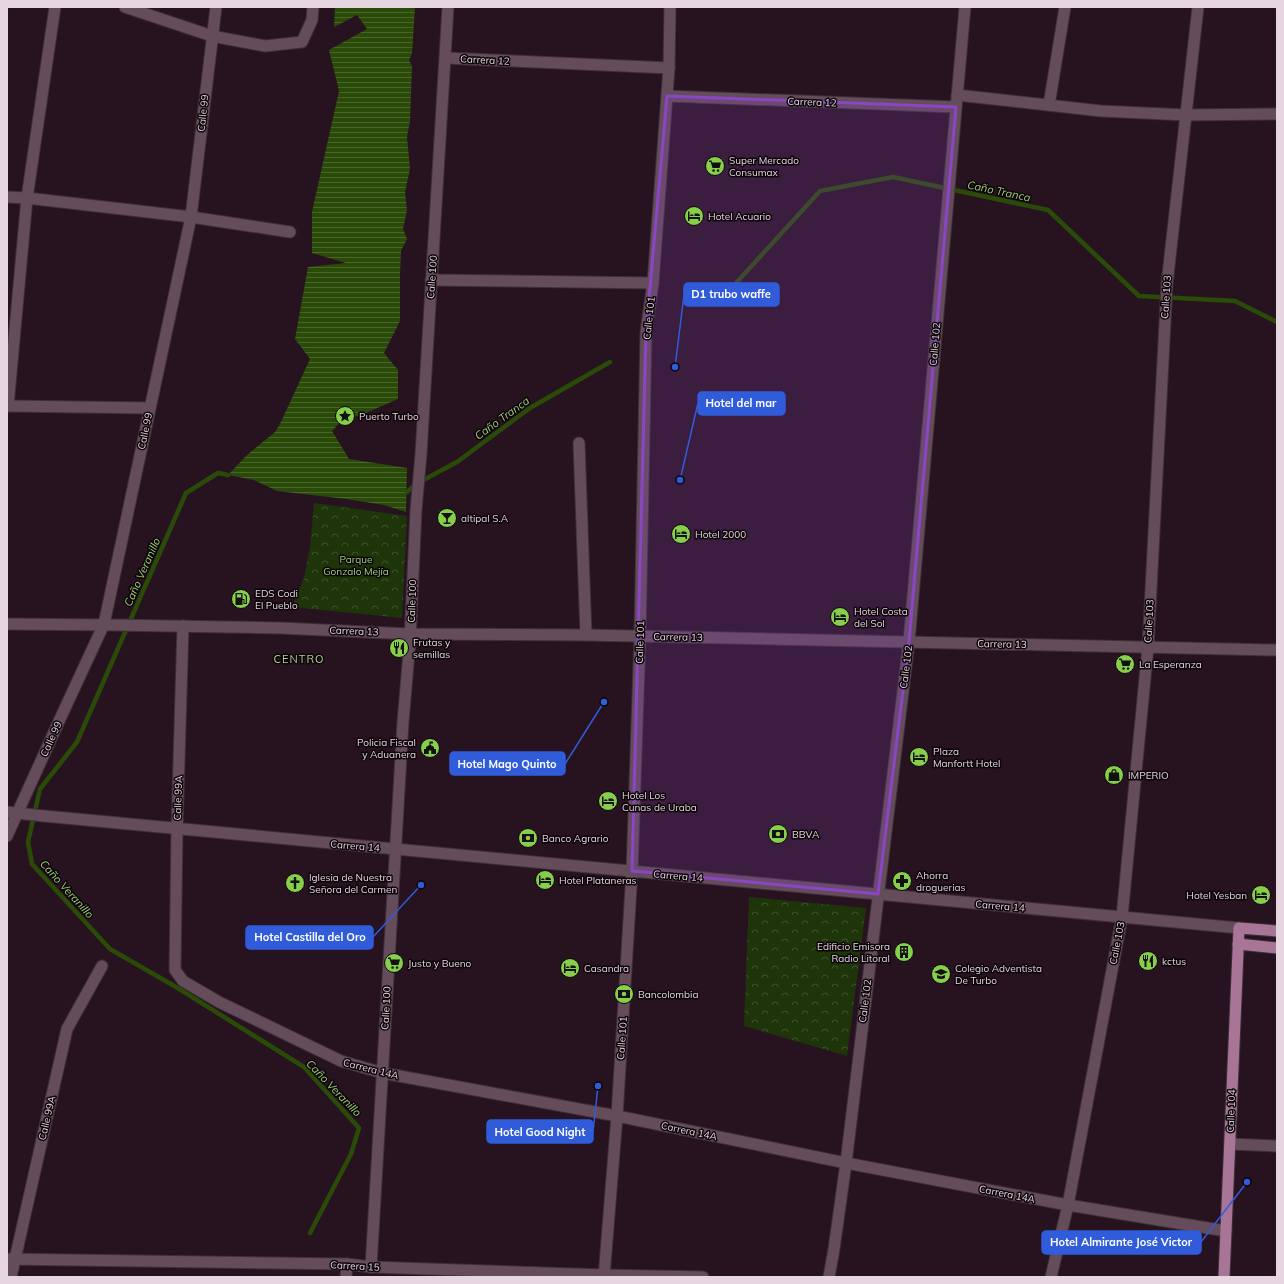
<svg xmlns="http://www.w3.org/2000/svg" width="1284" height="1284" font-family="Mulish,sans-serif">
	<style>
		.park { fill: url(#park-crowns) }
		.water { fill: url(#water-rules) }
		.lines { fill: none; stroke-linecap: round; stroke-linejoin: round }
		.stream { stroke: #2a4b08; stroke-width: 4.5 }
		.minor-casing { stroke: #3e3039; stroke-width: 13 }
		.primary-casing { stroke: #3e3039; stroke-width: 13 }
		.minor { stroke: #654c5b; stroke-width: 11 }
		.primary { stroke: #a97596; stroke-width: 11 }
		.marked { fill: #8b46c4; fill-opacity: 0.2; stroke: #8b46c4; stroke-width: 3; stroke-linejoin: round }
		.labels { text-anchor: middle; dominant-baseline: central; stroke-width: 3; stroke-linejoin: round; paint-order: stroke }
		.street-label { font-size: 10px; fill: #e5d6df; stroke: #0b0408 }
		.poi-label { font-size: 10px; fill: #e5d6df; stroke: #0b0408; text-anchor: start }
		.park-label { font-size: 10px; fill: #9fd37b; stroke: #0b0408 }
		.water-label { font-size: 11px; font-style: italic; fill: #9dd178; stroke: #0b0408 }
		.neighbourhood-label { font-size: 11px; letter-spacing: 1px; fill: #aad390; stroke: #0b0408 }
		.leader { fill: none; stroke: #315cd9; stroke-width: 1.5 }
		.callout-dot { fill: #315cd9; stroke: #0b0408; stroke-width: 1.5 }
		.callout { fill: #315cd9; stroke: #315cd9; stroke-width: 1.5 }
		.callout-label { font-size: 11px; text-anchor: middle; font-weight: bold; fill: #fff }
	</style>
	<defs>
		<pattern id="park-crowns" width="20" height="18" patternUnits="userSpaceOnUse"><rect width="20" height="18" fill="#1d3509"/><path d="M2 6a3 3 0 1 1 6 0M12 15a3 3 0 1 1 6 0" fill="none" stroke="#3e522c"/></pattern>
		<pattern id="water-rules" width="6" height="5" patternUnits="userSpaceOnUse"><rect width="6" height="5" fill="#2a4b08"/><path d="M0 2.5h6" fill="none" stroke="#49642c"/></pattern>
	</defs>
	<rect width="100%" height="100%" fill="#271320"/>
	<g class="park">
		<path d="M314,503L407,516L402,618L292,607L304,578L310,548Z"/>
		<path d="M749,897L866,908L847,1056L744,1026Z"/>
	</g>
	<path class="water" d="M335,7H415L412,53L409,60L412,66L410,121L407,137L410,169L405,192L407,210L403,229L407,239L401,251L400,275V321L384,353L398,370V399L359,416L345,417L332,431L349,459L407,468L406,512L384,505L346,499L277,491L254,480L228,475L247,455L275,432L280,424L310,359L295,339L308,267L346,263L312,253V212L339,91L329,50L367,29L357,15L334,27Z"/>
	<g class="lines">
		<g class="stream">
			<path d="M726,294L820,191L893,177L1048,210L1139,296L1235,301L1277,322"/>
			<path d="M228,475L218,473L186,493L77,742L40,789L28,842L32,864L110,949L176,987L304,1067L359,1128L351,1154L310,1233"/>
			<path d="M407,492L416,484L457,462L530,408L610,362"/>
		</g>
		<g class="minor-casing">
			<g id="minor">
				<path d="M125,7L212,36L265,46L302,42L312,20L313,7"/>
				<path d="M446,58L669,68"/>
				<path d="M957,95L1101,111L1186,115L1277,114"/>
				<path d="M667,96L956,107"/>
				<path d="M1049,105L1065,7"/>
				<path d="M7,197L27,198L191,217L290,232"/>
				<path d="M431,280L653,283"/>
				<path d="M7,406L150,408"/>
				<path d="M8,406L27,198L55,7"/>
				<path d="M579,443L586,635"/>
				<path d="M7,624L113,625L280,628L410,634L586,635L1277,650"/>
				<path d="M183,626L177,829L175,970L183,981L219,1002L341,1061L383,1073L617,1116L846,1163L1068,1205L1226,1231"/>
				<path d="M7,812L44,816L1239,928"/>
				<path d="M7,836L60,719L104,624L191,217L216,7"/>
				<path d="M1230,1144L1277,1146"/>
				<path d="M7,1259L347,1264L371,1267L604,1275L703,1277"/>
				<path d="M371,1267L403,722L410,641L416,510L421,454L448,7"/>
				<path d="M11,1277L67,1029L102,966"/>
				<path d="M346,1277L347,1264"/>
				<path d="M604,1277L617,1116L632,871L640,636L646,332L653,283L669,68L670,7"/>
				<path d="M829,1277L834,1249L846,1163L909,642L965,7"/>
				<path d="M1051,1277L1068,1205L1122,917L1148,647L1167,284L1198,7"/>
			</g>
		</g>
		<g class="primary-casing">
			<g id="primary">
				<path d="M1238,944L1277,948"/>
				<path d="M1224,1277L1239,928L1277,931"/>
			</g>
		</g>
		<use href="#minor" class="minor"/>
		<use href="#primary" class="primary"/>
	</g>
	<path class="marked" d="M667,96L956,107L909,642L878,894L632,871L646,332Z"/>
	<defs>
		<g id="supermarket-disc" transform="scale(1)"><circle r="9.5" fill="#87cf4b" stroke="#0b0408"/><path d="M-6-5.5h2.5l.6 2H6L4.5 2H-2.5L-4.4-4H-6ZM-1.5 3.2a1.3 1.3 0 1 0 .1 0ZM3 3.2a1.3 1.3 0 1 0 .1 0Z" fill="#111"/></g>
		<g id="hotel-disc" transform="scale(1)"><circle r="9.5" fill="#87cf4b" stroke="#0b0408"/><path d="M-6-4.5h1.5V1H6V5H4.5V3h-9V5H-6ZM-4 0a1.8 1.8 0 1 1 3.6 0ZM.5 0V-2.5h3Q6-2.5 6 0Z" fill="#111"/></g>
		<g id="sight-disc" transform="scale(1)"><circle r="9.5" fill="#87cf4b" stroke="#0b0408"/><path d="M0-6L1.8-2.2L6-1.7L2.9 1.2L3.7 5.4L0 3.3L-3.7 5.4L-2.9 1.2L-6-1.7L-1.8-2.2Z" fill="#111"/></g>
		<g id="bar-disc" transform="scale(1)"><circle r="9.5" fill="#87cf4b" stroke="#0b0408"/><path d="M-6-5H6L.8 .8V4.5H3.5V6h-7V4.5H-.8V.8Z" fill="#111"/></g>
		<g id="fuel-disc" transform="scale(1)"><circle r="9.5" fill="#87cf4b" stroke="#0b0408"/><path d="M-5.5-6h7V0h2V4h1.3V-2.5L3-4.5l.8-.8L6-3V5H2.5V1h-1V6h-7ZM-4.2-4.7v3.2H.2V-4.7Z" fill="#111"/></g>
		<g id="restaurant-disc" transform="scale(1)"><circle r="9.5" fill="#87cf4b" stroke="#0b0408"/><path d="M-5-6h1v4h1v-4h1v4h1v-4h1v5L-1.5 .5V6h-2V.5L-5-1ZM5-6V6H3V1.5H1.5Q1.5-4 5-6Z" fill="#111"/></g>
		<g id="civic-disc" transform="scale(1)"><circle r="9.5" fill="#87cf4b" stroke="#0b0408"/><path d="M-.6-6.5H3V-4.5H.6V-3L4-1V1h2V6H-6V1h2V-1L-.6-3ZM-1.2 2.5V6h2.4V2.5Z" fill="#111"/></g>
		<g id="shop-disc" transform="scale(1)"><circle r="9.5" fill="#87cf4b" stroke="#0b0408"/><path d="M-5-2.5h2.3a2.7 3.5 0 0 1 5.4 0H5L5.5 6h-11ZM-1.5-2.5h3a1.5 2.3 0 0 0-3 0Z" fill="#111"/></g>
		<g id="bank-disc" transform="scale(1)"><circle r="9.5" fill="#87cf4b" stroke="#0b0408"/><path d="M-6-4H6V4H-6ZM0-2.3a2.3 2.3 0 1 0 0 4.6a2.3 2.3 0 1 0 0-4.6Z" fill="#111"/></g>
		<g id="pharmacy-disc" transform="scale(1)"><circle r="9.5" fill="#87cf4b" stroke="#0b0408"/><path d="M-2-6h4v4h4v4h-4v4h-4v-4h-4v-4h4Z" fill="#111"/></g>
		<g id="church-disc" transform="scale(1)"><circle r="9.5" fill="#87cf4b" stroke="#0b0408"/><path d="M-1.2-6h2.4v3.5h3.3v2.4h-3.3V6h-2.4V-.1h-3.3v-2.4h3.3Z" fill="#111"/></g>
		<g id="building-disc" transform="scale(1)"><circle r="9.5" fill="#87cf4b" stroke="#0b0408"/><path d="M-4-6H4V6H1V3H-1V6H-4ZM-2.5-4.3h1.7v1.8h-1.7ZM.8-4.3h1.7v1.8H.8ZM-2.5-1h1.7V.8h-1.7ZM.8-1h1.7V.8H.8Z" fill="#111"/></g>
		<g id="school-disc" transform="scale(1)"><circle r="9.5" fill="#87cf4b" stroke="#0b0408"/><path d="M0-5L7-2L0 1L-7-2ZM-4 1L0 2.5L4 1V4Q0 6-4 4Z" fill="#111"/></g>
	</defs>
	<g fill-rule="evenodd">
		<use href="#supermarket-disc" x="715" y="166"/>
		<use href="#hotel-disc" x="694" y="216"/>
		<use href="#sight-disc" x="345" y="416"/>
		<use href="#bar-disc" x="447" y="518"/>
		<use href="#hotel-disc" x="681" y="534"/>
		<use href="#fuel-disc" x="241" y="599"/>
		<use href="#hotel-disc" x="840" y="617"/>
		<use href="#restaurant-disc" x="399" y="648"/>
		<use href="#supermarket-disc" x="1125" y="664"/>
		<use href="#civic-disc" x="430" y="748"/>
		<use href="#hotel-disc" x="919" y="757"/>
		<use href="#shop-disc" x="1114" y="775"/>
		<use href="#hotel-disc" x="608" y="801"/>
		<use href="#bank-disc" x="778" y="834"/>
		<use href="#bank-disc" x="528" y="838"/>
		<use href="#hotel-disc" x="545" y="880"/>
		<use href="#pharmacy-disc" x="902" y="881"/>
		<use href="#church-disc" x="295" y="883"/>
		<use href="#hotel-disc" x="1261" y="895"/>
		<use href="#building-disc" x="904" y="952"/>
		<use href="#restaurant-disc" x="1148" y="961"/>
		<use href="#supermarket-disc" x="394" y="963"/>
		<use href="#hotel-disc" x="570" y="968"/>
		<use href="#school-disc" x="941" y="974"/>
		<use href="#bank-disc" x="624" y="994"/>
	</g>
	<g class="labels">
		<g class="street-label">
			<text transform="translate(485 60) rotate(3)">Carrera 12</text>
			<text transform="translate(812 102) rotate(2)">Carrera 12</text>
			<text transform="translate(203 113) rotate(-84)">Calle 99</text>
			<text transform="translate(432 277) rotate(-86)">Calle 100</text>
			<text transform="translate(1166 297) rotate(-86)">Calle 103</text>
			<text transform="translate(649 318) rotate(-84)">Calle 101</text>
			<text transform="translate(935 344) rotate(-85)">Calle 102</text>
			<text transform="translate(145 431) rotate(-78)">Calle 99</text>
			<text transform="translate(412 601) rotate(-88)">Calle 100</text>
			<text transform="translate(1149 621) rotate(-87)">Calle 103</text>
			<text transform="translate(354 631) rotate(2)">Carrera 13</text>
			<text transform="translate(678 637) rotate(1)">Carrera 13</text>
			<text transform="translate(640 642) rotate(-88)">Calle 101</text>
			<text transform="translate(1002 644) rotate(1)">Carrera 13</text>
			<text transform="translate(906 667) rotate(-83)">Calle 102</text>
			<text transform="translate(51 739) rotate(-66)">Calle 99</text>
			<text transform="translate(178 798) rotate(-88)">Calle 99A</text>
			<text transform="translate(355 846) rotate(5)">Carrera 14</text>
			<text transform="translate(678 876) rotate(5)">Carrera 14</text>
			<text transform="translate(1000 906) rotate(5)">Carrera 14</text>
			<text transform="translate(1117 943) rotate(-79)">Calle 103</text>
			<text transform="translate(865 1001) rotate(-83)">Calle 102</text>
			<text transform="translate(386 1008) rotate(-87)">Calle 100</text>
			<text transform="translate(622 1038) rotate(-86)">Calle 101</text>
			<text transform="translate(371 1069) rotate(14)">Carrera 14A</text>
			<text transform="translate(1231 1111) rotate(-88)">Calle 104</text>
			<text transform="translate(47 1118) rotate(-77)">Calle 99A</text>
			<text transform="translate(689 1131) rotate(12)">Carrera 14A</text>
			<text transform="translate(1007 1194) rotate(11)">Carrera 14A</text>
			<text transform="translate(355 1266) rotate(3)">Carrera 15</text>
		</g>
		<g class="poi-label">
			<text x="729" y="160">Super Mercado<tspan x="729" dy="12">Consumax</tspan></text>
			<text x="708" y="216">Hotel Acuario</text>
			<text x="359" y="416">Puerto Turbo</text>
			<text x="461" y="518">altipal S.A</text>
			<text x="695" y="534">Hotel 2000</text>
			<text x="255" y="593">EDS Codi<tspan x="255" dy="12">El Pueblo</tspan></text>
			<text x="854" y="611">Hotel Costa<tspan x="854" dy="12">del Sol</tspan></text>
			<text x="413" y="642">Frutas y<tspan x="413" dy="12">semillas</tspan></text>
			<text x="1139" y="664">La Esperanza</text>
			<text x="416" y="742" text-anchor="end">Policia Fiscal<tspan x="416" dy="12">y Aduanera</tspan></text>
			<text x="933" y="751">Plaza<tspan x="933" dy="12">Manfortt Hotel</tspan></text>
			<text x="1128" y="775">IMPERIO</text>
			<text x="622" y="795">Hotel Los<tspan x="622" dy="12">Cunas de Uraba</tspan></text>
			<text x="792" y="834">BBVA</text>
			<text x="542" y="838">Banco Agrario</text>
			<text x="916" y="875">Ahorra<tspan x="916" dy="12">droguerias</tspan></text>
			<text x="309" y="877">Iglesia de Nuestra<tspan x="309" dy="12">Señora del Carmen</tspan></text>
			<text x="559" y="880">Hotel Plataneras</text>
			<text x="1247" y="895" text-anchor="end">Hotel Yesban</text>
			<text x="890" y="946" text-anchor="end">Edificio Emisora<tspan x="890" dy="12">Radio Litoral</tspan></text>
			<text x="1162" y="961">kctus</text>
			<text x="408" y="963">Justo y Bueno</text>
			<text x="584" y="968">Casandra</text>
			<text x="955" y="968">Colegio Adventista<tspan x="955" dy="12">De Turbo</tspan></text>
			<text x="638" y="994">Bancolombia</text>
		</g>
		<g class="park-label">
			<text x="356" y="559">Parque<tspan x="356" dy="12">Gonzalo Mejía</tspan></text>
		</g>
		<g class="water-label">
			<text transform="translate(999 191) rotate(12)">Caño Tranca</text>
			<text transform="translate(502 418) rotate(-36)">Caño Tranca</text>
			<text transform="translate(142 572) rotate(-66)">Caño Veranillo</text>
			<text transform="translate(67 889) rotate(48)">Caño Veranillo</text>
			<text transform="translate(334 1088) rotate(46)">Caño Veranillo</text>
		</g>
		<g class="neighbourhood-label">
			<text x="299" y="659">CENTRO</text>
		</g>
	</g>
	<path class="leader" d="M675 367L684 295M680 480L698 403M604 702L565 764M421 885L373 937M598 1086L593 1132M1247 1182L1201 1242"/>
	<g class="callout-dot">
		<circle cx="675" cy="367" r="4"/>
		<circle cx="680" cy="480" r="4"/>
		<circle cx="604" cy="702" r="4"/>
		<circle cx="421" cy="885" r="4"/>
		<circle cx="598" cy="1086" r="4"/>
		<circle cx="1247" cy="1182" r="4"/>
	</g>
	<g class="callout">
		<rect x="684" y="283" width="95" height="23" rx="4"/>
		<rect x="698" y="392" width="87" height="23" rx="4"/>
		<rect x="450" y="752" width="115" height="23" rx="4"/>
		<rect x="246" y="926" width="127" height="23" rx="4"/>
		<rect x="487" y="1120" width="106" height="23" rx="4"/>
		<rect x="1042" y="1231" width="159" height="23" rx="4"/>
	</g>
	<g class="callout-label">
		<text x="731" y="298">D1 trubo waffe</text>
		<text x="741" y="407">Hotel del mar</text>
		<text x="507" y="768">Hotel Mago Quinto</text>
		<text x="310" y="941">Hotel Castilla del Oro</text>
		<text x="540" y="1136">Hotel Good Night</text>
		<text x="1121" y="1246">Hotel Almirante José Victor</text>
	</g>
	<rect width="1284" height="1284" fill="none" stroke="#e5d6df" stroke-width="16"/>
</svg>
